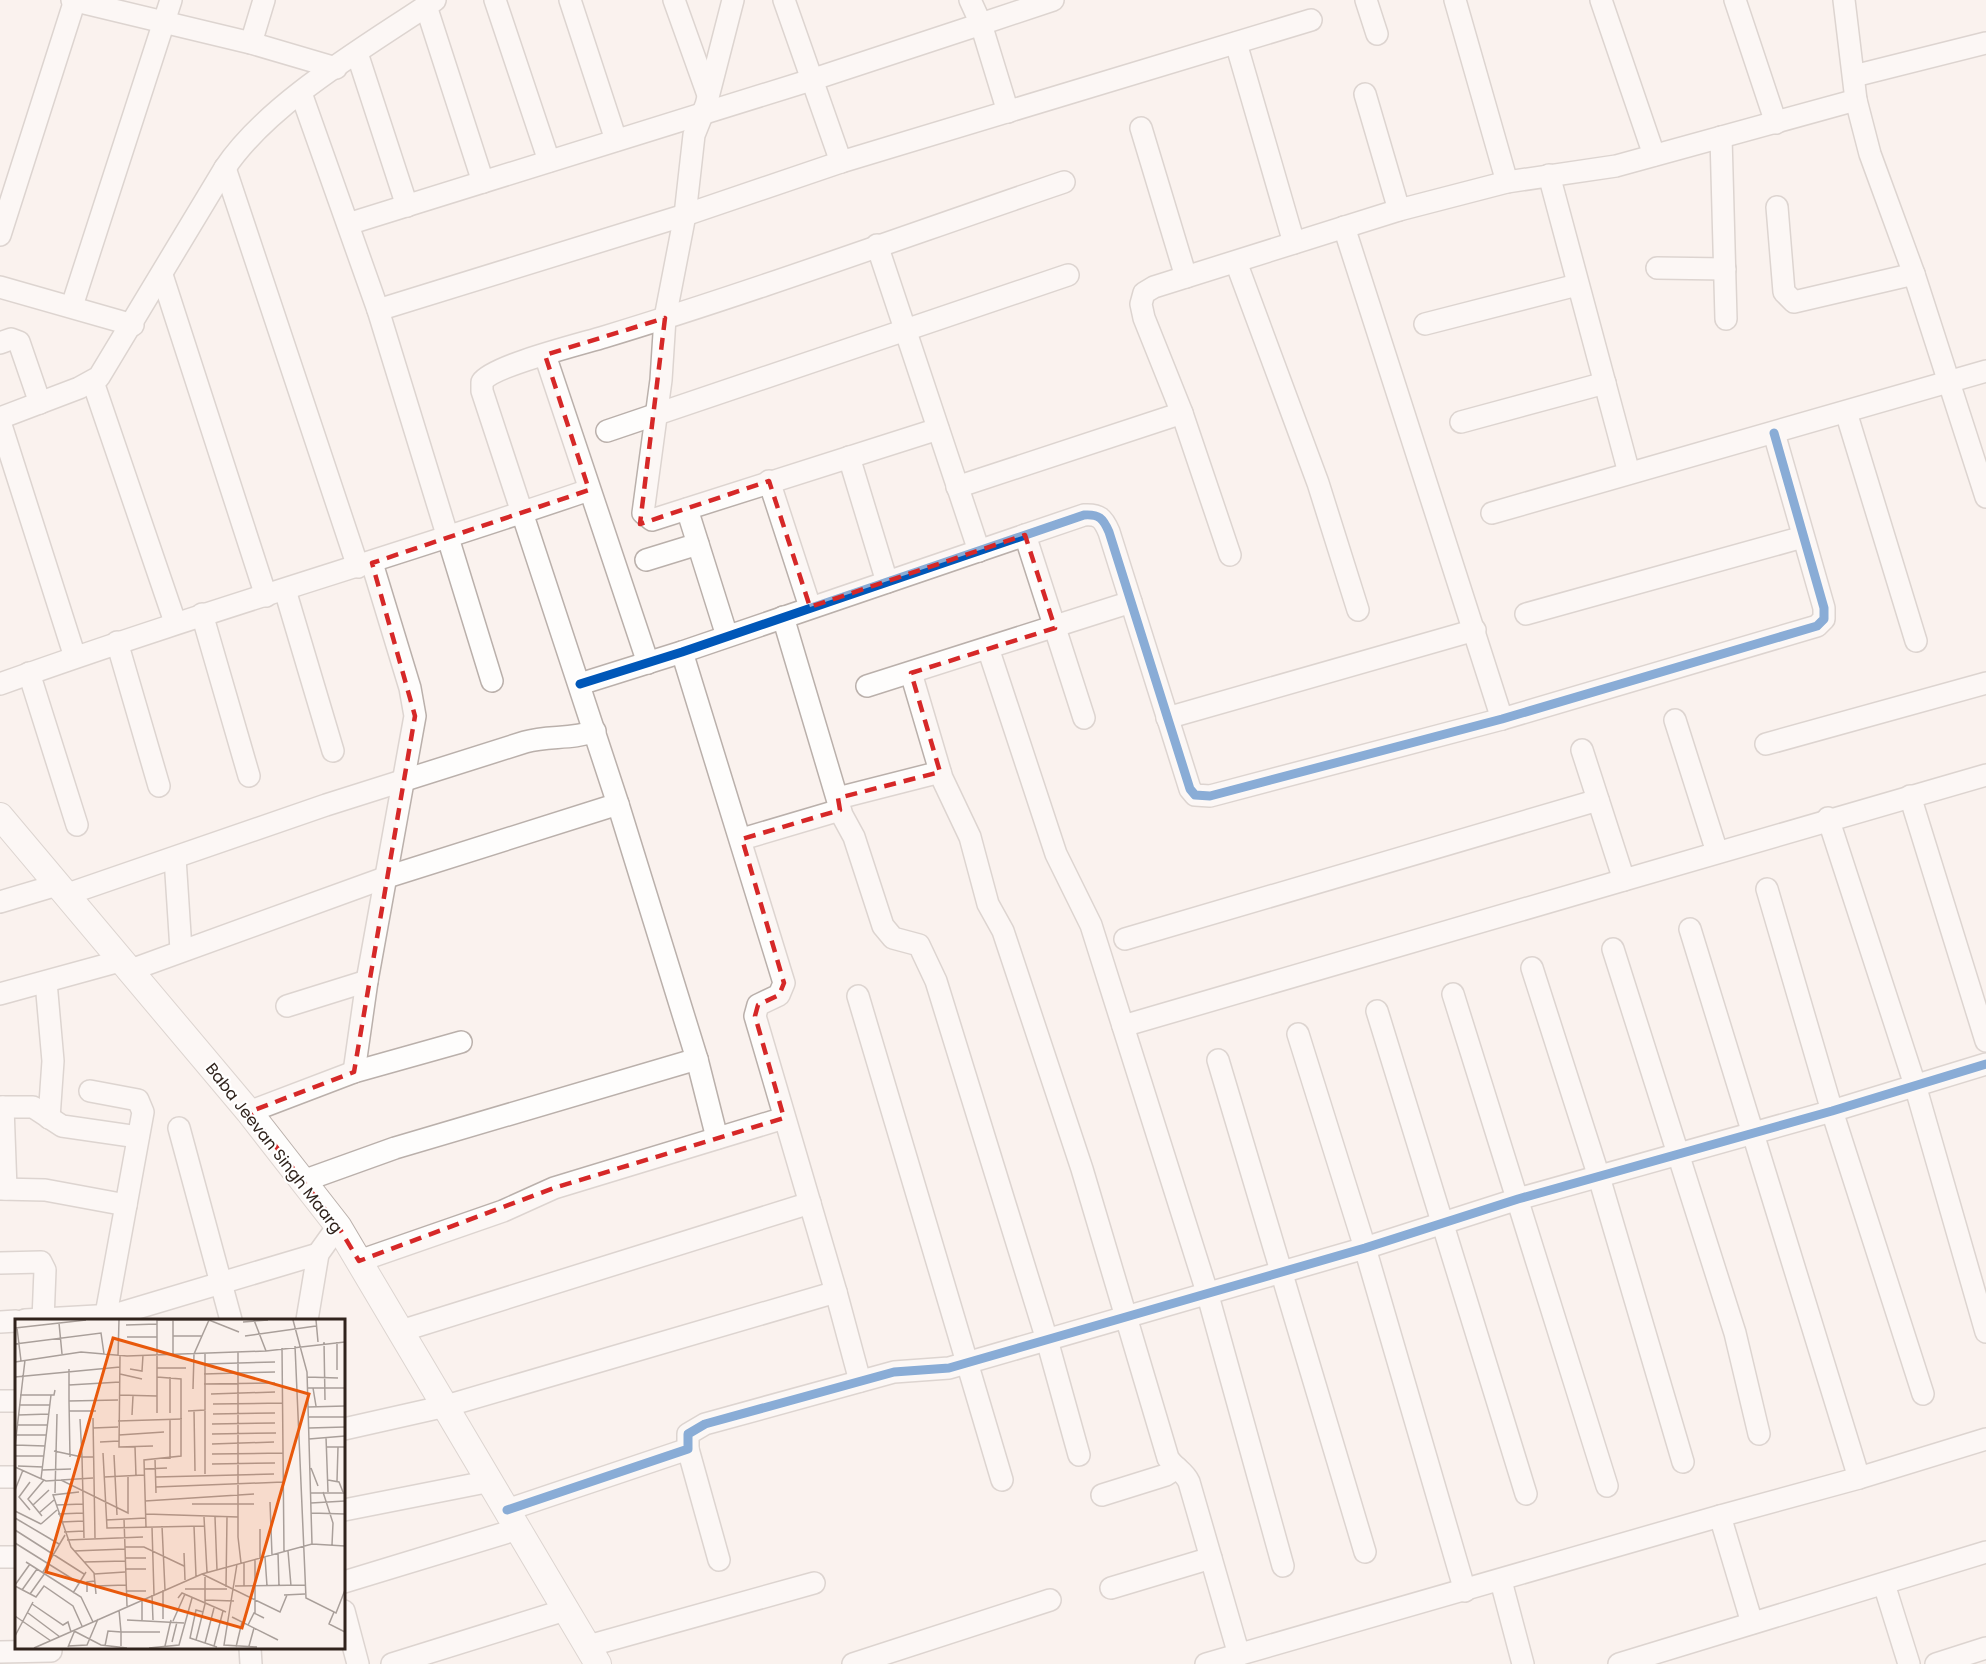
<svg xmlns="http://www.w3.org/2000/svg" width="1986" height="1664" font-family="Poppins,sans-serif">
	<style>
		.lines { fill: none; stroke-linecap: round; stroke-linejoin: round }
		.minor-casing { stroke: #bab0ab; stroke-width: 24 }
		.tertiary-casing { stroke: #bab0ab; stroke-width: 28 }
		.minor { stroke: #fefdfc; stroke-width: 21 }
		.tertiary { stroke: #fefdfc; stroke-width: 26 }
		.cycleway-casing { stroke: #fff; stroke-width: 13 }
		.cycleway { stroke: #0057b8; stroke-width: 9 }
		.marked { fill: none; stroke: #d62828; stroke-width: 4.5; stroke-dasharray: 12 8; stroke-linejoin: round }
		.labels { text-anchor: middle; dominant-baseline: central; stroke-width: 4.5; stroke-linejoin: round; paint-order: stroke }
		.street-label { font-size: 16px; fill: #30231c; stroke: #fff }
		.inset-road { fill: none; stroke: #a99f9a; stroke-width: 1.5 }
		.view { fill: #e8590c; fill-opacity: 0.15; stroke: #e8590c; stroke-width: 3 }
		.inset-edge { fill: none; stroke: #30231c; stroke-width: 3 }
	</style>
	<rect width="100%" height="100%" fill="#faf2ee"/>
	<g class="lines">
		<g class="minor-casing">
			<g id="minor">
				<path d="M72,0L251,43L336,68"/>
				<path d="M495,0L549,161"/>
				<path d="M570,0L616,140"/>
				<path d="M674,0L708,95"/>
				<path d="M733,0L706,105L694,135L685,215L665,318L661,380L643,513L652,520L938,429"/>
				<path d="M784,0L841,162"/>
				<path d="M970,0L981,24L1053,0"/>
				<path d="M1366,0L1377,34"/>
				<path d="M1455,0L1507,182"/>
				<path d="M1601,0L1654,155"/>
				<path d="M1735,0L1776,123"/>
				<path d="M1844,0L1856,100L1870,154L1914,274L1986,497"/>
				<path d="M426,6L483,182"/>
				<path d="M251,43L264,0"/>
				<path d="M1236,43L1294,243"/>
				<path d="M357,53L407,206"/>
				<path d="M1854,76L1986,43"/>
				<path d="M301,93L378,310L492,681"/>
				<path d="M1365,94L1399,210"/>
				<path d="M1141,128L1186,277"/>
				<path d="M1721,137L1726,319"/>
				<path d="M225,168L358,567"/>
				<path d="M1549,175L1629,473"/>
				<path d="M1777,207L1784,292L1794,302L1914,274"/>
				<path d="M348,224L811,80L981,24L1008,112"/>
				<path d="M1344,227L1502,719"/>
				<path d="M0,235L75,0"/>
				<path d="M877,245L979,551"/>
				<path d="M1236,262L1318,483L1358,610"/>
				<path d="M1657,268L1725,269"/>
				<path d="M162,275L266,596"/>
				<path d="M0,287L133,325"/>
				<path d="M72,306L171,0"/>
				<path d="M378,310L685,215L841,162L1311,20"/>
				<path d="M1425,324L1577,285"/>
				<path d="M0,343L11,339L19,342L40,403"/>
				<path d="M545,355L648,663"/>
				<path d="M93,382L175,622"/>
				<path d="M1846,412L1916,641"/>
				<path d="M0,418L79,388L99,377L225,168C269,102 369,45 435,0"/>
				<path d="M0,422L75,657"/>
				<path d="M1461,422L1605,383"/>
				<path d="M607,431L1068,275"/>
				<path d="M849,457L887,582"/>
				<path d="M769,481L810,607"/>
				<path d="M957,487L1182,413"/>
				<path d="M687,509L727,636"/>
				<path d="M1492,513L1986,371"/>
				<path d="M1025,535L1084,718"/>
				<path d="M1230,555L1182,413L1144,318L1141,304L1144,293L1154,287L1399,210L1507,182L1616,166L1856,100"/>
				<path d="M646,560L698,544"/>
				<path d="M285,590L333,751"/>
				<path d="M202,614L249,776"/>
				<path d="M1526,614L1803,537"/>
				<path d="M783,617L842,815L854,837L883,926L893,938L919,945L936,981L1047,1340L1079,1455"/>
				<path d="M117,642L159,786"/>
				<path d="M988,648L1056,854L1091,925L1207,1292L1283,1566"/>
				<path d="M682,652L784,983L779,995L758,1005L755,1016L836,1292L860,1381"/>
				<path d="M29,673L77,825"/>
				<path d="M911,673L942,778L970,837L988,904L1003,931L1082,1169L1168,1458C1174,1468 1184,1471 1189,1482L1239,1655"/>
				<path d="M0,684C195,614 393,557 589,490"/>
				<path d="M580,684L682,652L1084,515C1099,514 1103,518 1109,532L1190,789L1195,795L1210,796L1502,719L1817,626L1824,619V608L1774,433"/>
				<path d="M867,686L1131,602"/>
				<path d="M1167,718L1475,630"/>
				<path d="M1675,720L1717,852"/>
				<path d="M1766,744L1986,683"/>
				<path d="M1582,750L1624,880L1986,775"/>
				<path d="M1910,796L1986,1041"/>
				<path d="M838,798L940,772"/>
				<path d="M1828,818L1915,1085L1986,1332"/>
				<path d="M742,839L840,810"/>
				<path d="M175,858L181,950"/>
				<path d="M1767,889L1832,1111L1923,1394"/>
				<path d="M65,895L326,805L525,742C548,735 572,740 595,731"/>
				<path d="M0,902L57,885"/>
				<path d="M1690,929L1859,1478"/>
				<path d="M1125,939L1598,800"/>
				<path d="M1613,949L1735,1333L1759,1434"/>
				<path d="M1532,968L1599,1177L1683,1462"/>
				<path d="M128,971L387,877L618,804"/>
				<path d="M46,982L53,1061L49,1118"/>
				<path d="M0,994L120,961"/>
				<path d="M1453,994L1607,1486"/>
				<path d="M858,996L1002,1480"/>
				<path d="M287,1006L367,981"/>
				<path d="M1377,1011L1526,1494"/>
				<path d="M1123,1026L1624,880"/>
				<path d="M1298,1034L1365,1248L1465,1591"/>
				<path d="M1218,1060L1365,1552"/>
				<path d="M354,1072L367,981L415,716L410,688L372,563"/>
				<path d="M90,1091L138,1100L143,1112L105,1320"/>
				<path d="M0,1107H33L62,1126L138,1137"/>
				<path d="M3,1107L6,1189"/>
				<path d="M249,1112L354,1072L461,1042"/>
				<path d="M179,1128L231,1320"/>
				<path d="M717,1138L697,1059L618,804L482,391V382C492,366 581,344 604,337C759,290 911,234 1064,182"/>
				<path d="M303,1181L395,1148L697,1059"/>
				<path d="M0,1189L45,1190L126,1205"/>
				<path d="M359,1261L503,1211L554,1188L784,1118"/>
				<path d="M0,1263L41,1262L45,1270L43,1320"/>
				<path d="M25,1320L114,1315L318,1254"/>
				<path d="M307,1320L318,1254L338,1226"/>
				<path d="M0,1322L16,1321"/>
				<path d="M401,1331L810,1203"/>
				<path d="M0,1401H16"/>
				<path d="M344,1429L446,1406L836,1292"/>
				<path d="M688,1449L719,1560"/>
				<path d="M0,1477H16"/>
				<path d="M1102,1495L1166,1475L1177,1468"/>
				<path d="M344,1510L491,1481"/>
				<path d="M507,1510L688,1449V1434L705,1424L894,1372L949,1368L1365,1248L1518,1199L1832,1111L1986,1064"/>
				<path d="M1720,1516L1752,1623"/>
				<path d="M0,1557H16"/>
				<path d="M1501,1581L1523,1664"/>
				<path d="M344,1582L518,1529"/>
				<path d="M1884,1584L1909,1664"/>
				<path d="M1111,1588L1211,1558"/>
				<path d="M344,1611L358,1664"/>
				<path d="M588,1646L814,1583"/>
				<path d="M250,1648L251,1664"/>
				<path d="M0,1652L51,1651"/>
				<path d="M392,1664L565,1610"/>
				<path d="M853,1664L1050,1600"/>
				<path d="M1206,1664L1720,1516L1859,1478L1986,1439"/>
				<path d="M1619,1664L1986,1552"/>
				<path d="M1936,1664L1986,1648"/>
			</g>
		</g>
		<g class="tertiary-casing">
			<path id="tertiary" d="M0,816L249,1112L338,1226L598,1664"/>
		</g>
		<use href="#minor" class="minor"/>
		<use href="#tertiary" class="tertiary"/>
		<g class="cycleway-casing">
			<g id="cycleway">
				<path d="M580,684L682,652L1084,515C1099,514 1103,518 1109,532L1190,789L1195,795L1210,796L1502,719L1817,626L1824,619V608L1774,433"/>
				<path d="M507,1510L688,1449V1434L705,1424L894,1372L949,1368L1365,1248L1518,1199L1832,1111L1986,1064"/>
			</g>
		</g>
		<use href="#cycleway" class="cycleway"/>
	</g>
	<path d="M0 0H1986V1664H0ZM665,318L640,524L769,481L810,607L1025,535L1055,628L911,673L940,772L838,798L840,810L742,839L784,983L779,995L758,1005L755,1016L784,1118L554,1188L359,1261L338,1226L249,1112L354,1072L415,716L372,563L589,490L545,355Z" fill="#faf2ee" fill-opacity=".55" fill-rule="evenodd"/>
	<path class="marked" d="M665,318L640,524L769,481L810,607L1025,535L1055,628L911,673L940,772L838,798L840,810L742,839L784,983L779,995L758,1005L755,1016L784,1118L554,1188L359,1261L338,1226L249,1112L354,1072L415,716L372,563L589,490L545,355Z"/>
	<g class="labels">
		<g class="street-label">
			<text transform="translate(274 1148) rotate(52)">Baba Jeevan Singh Maarg</text>
		</g>
	</g>
	<g transform="translate(15 1319)">
		<rect width="330" height="330" fill="#faf2ee"/>
		<path class="inset-road" d="M142,1H194L224,13M158,1V35M239,1L251,32M278,1L292,53L297,225M301,1L303,23M228,3L253,1M44,4L47,35M111,6L142,5M0,9L71,1M2,9L6,42M158,17H187M230,17L301,7M112,18H142M309,23L310,81M322,23V51M0,25L86,14L89,35M280,27L291,279L321,294L330,271M267,29L269,233M223,33V218L226,244M103,37L104,1M105,37L104,128L138,127M0,43L66,33L112,37L251,32L330,23M190,45L260,43M142,49H171M54,50V82L103,81M115,50L127,52L128,36M105,55L127,60M189,55L260,53M0,58L105,48M292,58L323,59M189,65L260,64M54,66L105,63M292,69H330M298,69L301,87M178,70L179,35L194,1M196,75L260,73M5,76H39L40,71M104,76L142,77M54,82L55,138M198,85L268,84M4,86H35M293,88L330,87M179,91L180,152M190,91V155M54,92H81M173,92L190,91V34M142,94V1M155,94V58M198,95L260,94M3,96L34,95M117,96L118,77M293,98H330M78,99L80,219M155,100V140M103,102L167,100M197,105L260,104M2,106H32M78,109L103,108M294,109L330,108M197,115L261,114M1,116H31M104,116L149,113M311,118L313,173M294,120L330,117M85,123L104,122M197,125L259,123M0,126L30,127M0,127L10,41M120,128L121,157M311,128H330M39,132L67,138L65,100M88,134L92,209L189,207M197,135L268,134M99,136L102,196M0,137H29M140,140L141,174M197,145L260,144M3,147L28,148M0,148L31,162L46,161L113,194V157M296,149L303,167M129,150L152,149M27,151L56,150M89,158L129,156M141,158L259,155M26,160L36,76M46,161L78,159M313,161L324,163L328,173M322,162L323,128M15,163L4,178L15,191M141,168L268,163M0,171L8,151M64,173L38,176L56,228L79,254L81,275M308,173L318,204L317,226M40,174L42,95M296,174H330M130,182L239,175M255,183L257,236M296,184L330,182M177,185H239M18,186L34,171M41,186L68,185M0,192L26,205M24,194L39,181M296,194L330,195M43,195L68,194M131,195L223,198M27,197L13,180L29,161M189,198L192,253M200,198L202,251M0,199L44,225M109,200L112,287M91,201L131,199M46,203L69,202M26,205L42,191M147,207L150,271M179,207L181,257M131,208L129,141L166,137V60L142,58M137,208L139,276M0,211L69,255M49,213L69,212M69,219L67,138H78M52,221L128,218M0,224L64,264M110,228H129L169,247M59,232L110,230M273,232L276,267M169,234L170,261M263,234L264,267M250,238L252,267M110,239H131M245,239V210M11,243L66,278L78,303M69,243L110,242M229,244V267M222,245L209,326L242,328M110,250H131M28,253L50,216M79,255L110,253M187,255L265,293L272,276M0,266L15,245M0,267L21,278L29,267L58,287L67,307M80,267L111,266M220,267L290,266M211,268L212,198M170,270H212M7,271L22,250M111,272H131M72,273V263L80,262M58,274L71,253M15,275L30,254M137,276L138,301M269,276L290,275M163,279L167,274L211,293M127,281V301M190,281L219,282M17,285L48,306L53,303L56,313M199,289L190,324L202,328M104,291L106,313H145M188,293L181,291L175,319L190,324M319,293L314,305L330,313M13,294L45,318M240,294V241M0,297L36,322M217,298L263,321M148,300V271M112,301L169,304M158,302L170,275M233,306L239,294L249,299M59,312L86,326L112,329M0,317L18,283M181,321L190,285V258M157,323L162,303M53,327L72,326L83,300M90,327L93,312L106,313V327M150,327L156,301M199,327L208,292M234,327L239,309M53,328L60,311M221,328L227,303M19,329L187,255L297,225L330,227M134,329L164,326L177,279"/>
		<path class="view" d="M98,19L294,75L227,309L31,253Z"/>
		<rect width="330" height="330" class="inset-edge"/>
	</g>
</svg>
